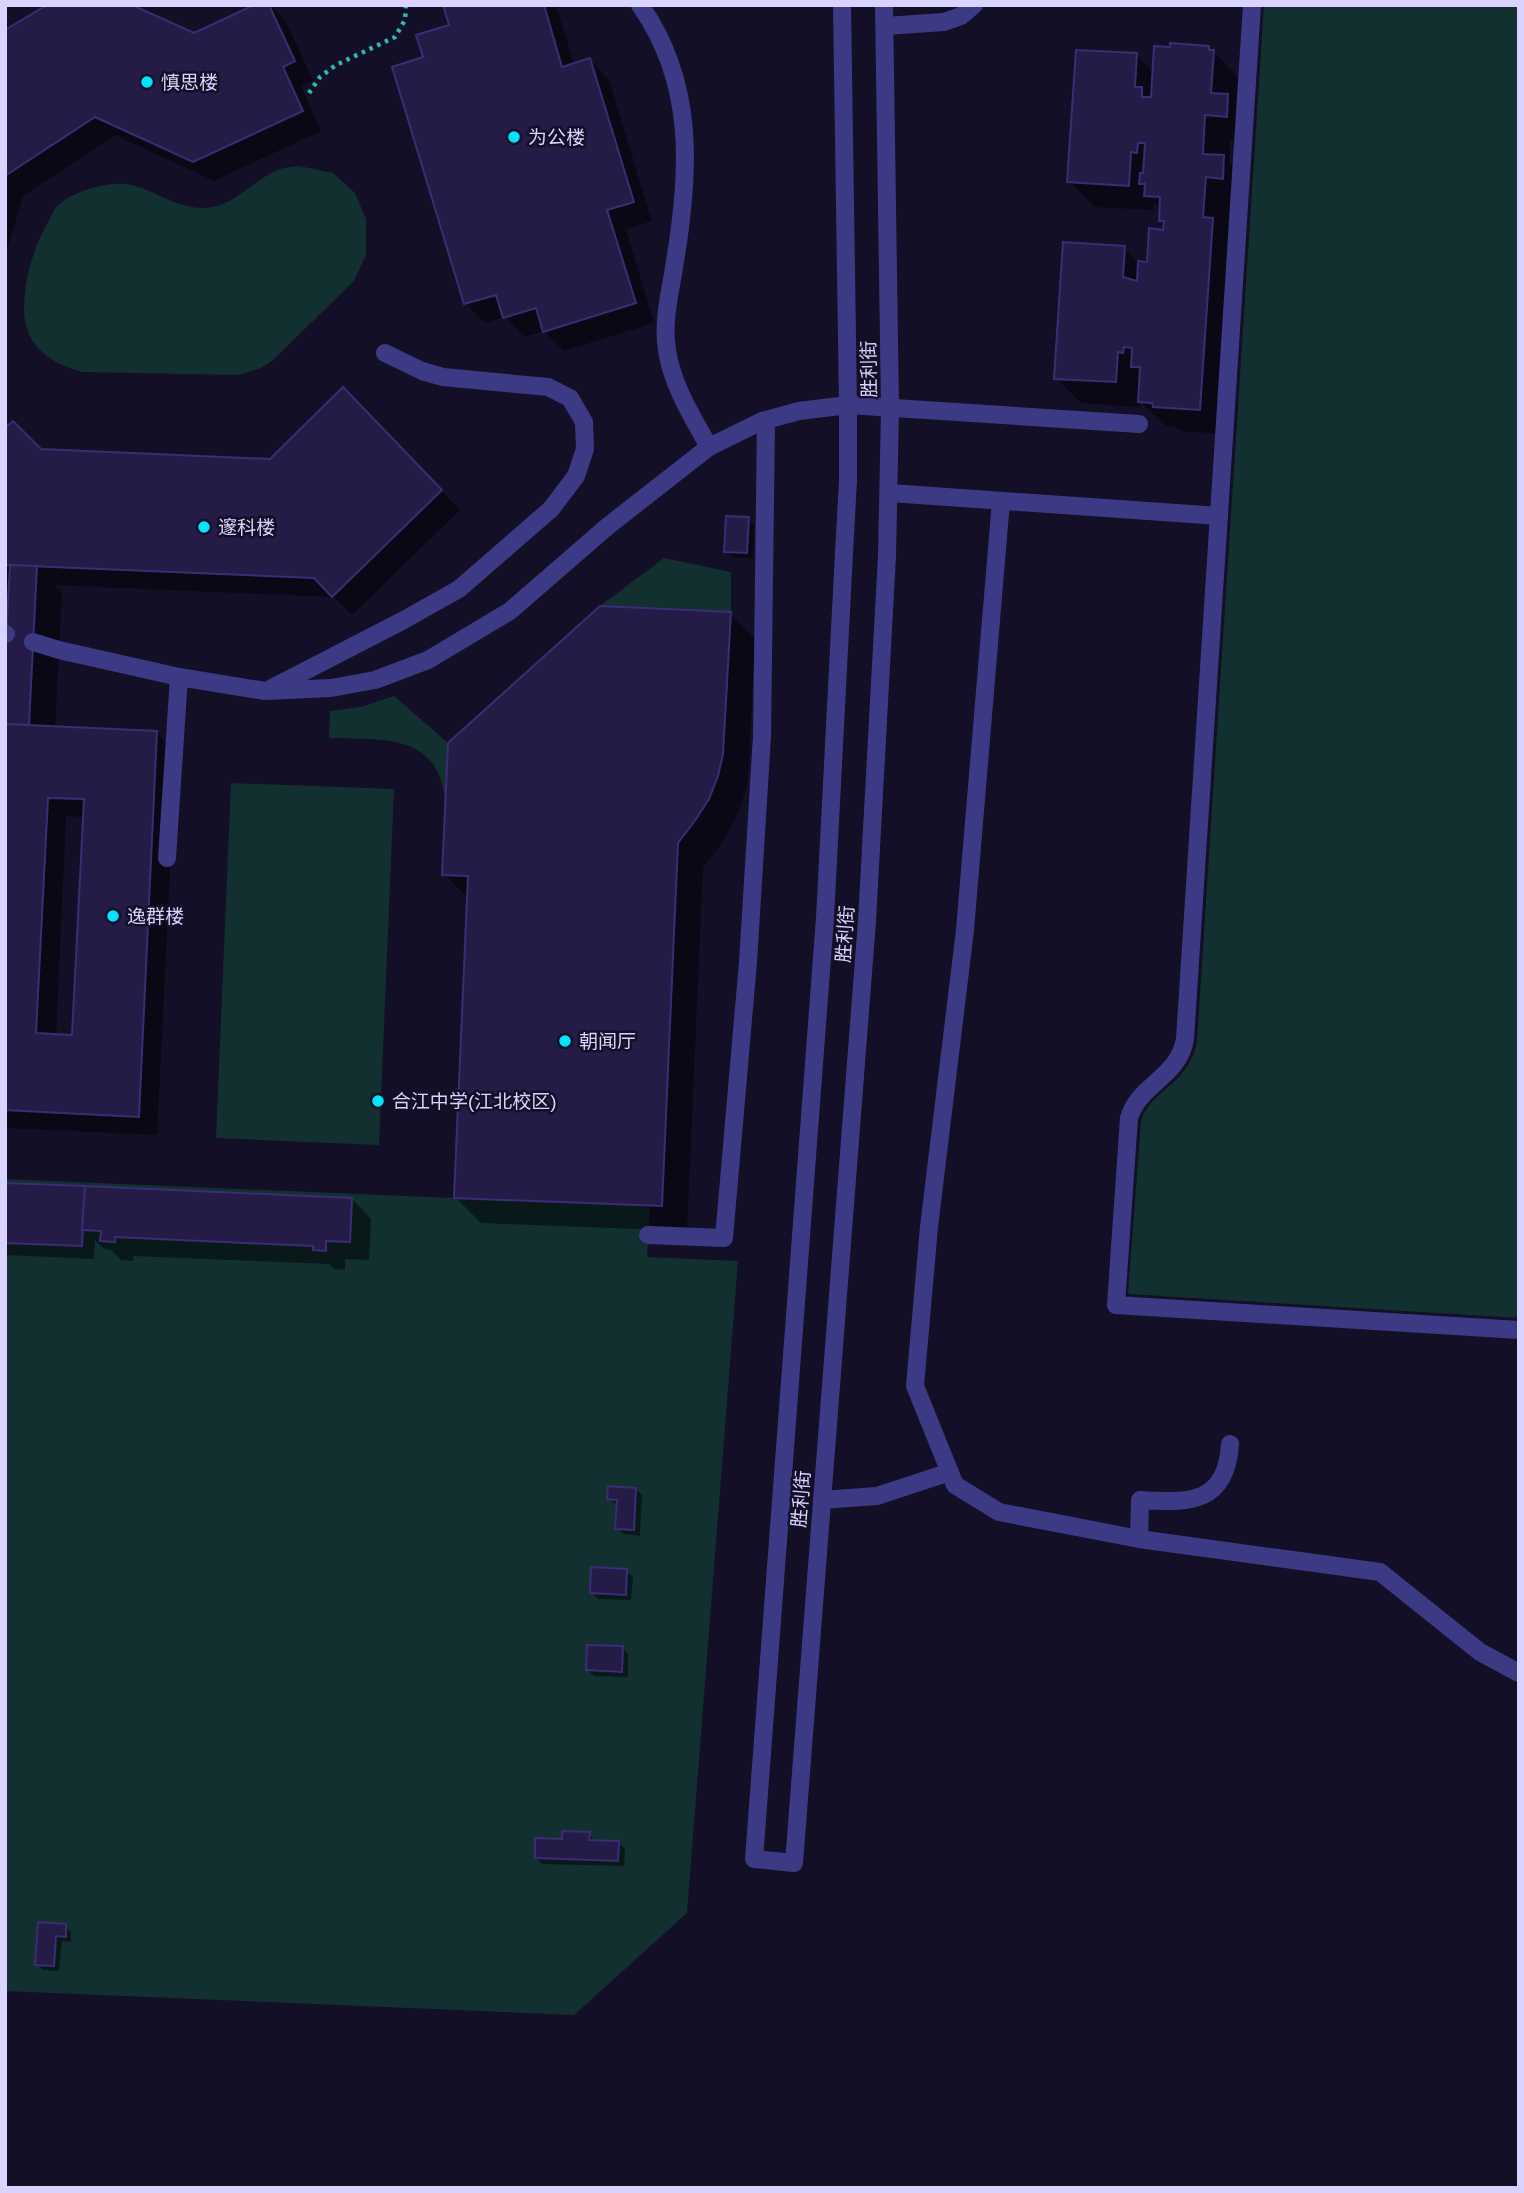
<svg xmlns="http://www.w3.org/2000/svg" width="1524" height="2193" font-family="Arial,'Noto Sans SC',sans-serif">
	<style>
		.green { fill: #12302f }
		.shadow { fill: #0007; fill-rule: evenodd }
		.building { fill: #241b47; stroke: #3b2d73; stroke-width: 2; fill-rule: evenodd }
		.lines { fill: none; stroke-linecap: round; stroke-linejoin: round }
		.path { stroke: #2fb8b0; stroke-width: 4.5; stroke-dasharray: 3.5 5; stroke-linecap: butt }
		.service { stroke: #3d3a85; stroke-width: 18 }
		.tertiary { stroke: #3d3a85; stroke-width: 18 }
		.poi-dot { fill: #00e5ff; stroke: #130f26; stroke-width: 2.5 }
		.labels { text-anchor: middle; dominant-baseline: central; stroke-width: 5; stroke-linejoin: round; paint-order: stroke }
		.poi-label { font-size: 19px; fill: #d9d4ff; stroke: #130f26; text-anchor: start }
		.street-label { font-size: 19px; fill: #d9d4ff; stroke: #130f26 }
	</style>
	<rect width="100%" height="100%" fill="#130f26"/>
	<g class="green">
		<path d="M1264,5H1519V1318L1128,1294L1141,1121C1151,1088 1189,1086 1197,1041Z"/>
		<path d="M299,166L333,173L355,193L366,219V255L354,281L272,361L259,369L238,375L82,372C48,362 23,345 24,306C25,275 34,247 49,220C51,216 54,210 57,206C73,191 111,180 132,185C159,192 183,213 213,207C238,202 255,179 278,170C284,167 292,167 299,166Z"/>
		<path d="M664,558L731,572V612L600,606Z"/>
		<path d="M394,696L448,743L445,801C439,732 381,740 329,738L330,711L361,707Z"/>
		<path d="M231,783L394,789L379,1145L216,1138Z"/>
		<path d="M468,876L676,885L662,1206H650L647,1257L738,1261L687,1913L574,2015L5,1991V1179L453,1198Z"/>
	</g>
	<g class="shadow">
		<path d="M258,5H270L286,21L313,81L301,86L321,131L214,181L115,135L23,196L5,256V32L194,35Z"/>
		<path d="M445,5H556L574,65L590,60L609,80L652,221L626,229L654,323L564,351L544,331L524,337L505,317L485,323L466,303L425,59L451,26Z"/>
		<path d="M1209,47L1238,77L1236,104L1253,121L1252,141L1230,140L1229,162L1249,182L1248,203L1230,202L1228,236L1238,245L1225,434L1180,431L1176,427L1166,426L1141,402L1140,407L1081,403L1056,378L1124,248L1139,263L1149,264L1165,231V225L1161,220V211L1154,203L1153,210L1094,207L1069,181L1136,55L1154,73Z"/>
		<path d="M362,409L460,510L352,615L334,597L53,585L62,593L55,728L156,733L176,752L157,1135L5,1128V687L10,583L5,578V431L41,451L270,461ZM66,816L84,817L74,1037L56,1036Z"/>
		<path d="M748,518L754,525L753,558L732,557L726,551Z"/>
		<path d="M730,613L755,639L748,780L742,802L733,824L719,847L703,868L687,1231L481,1223L455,1197L469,899L444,874Z"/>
		<path d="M5,1185L352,1199L371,1219L369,1260L345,1259V1270L334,1269L329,1264L133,1256V1261L121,1260L111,1250L104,1249L95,1240L94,1259L5,1255Z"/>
		<path d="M636,1489L642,1495L640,1536L623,1534L617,1528L618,1505L615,1504L608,1498Z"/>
		<path d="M626,1571L633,1577L631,1600L598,1599L592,1593Z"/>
		<path d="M622,1648L628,1654V1677L594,1676L588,1670Z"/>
		<path d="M589,1834L595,1842H618L625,1849L624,1866L542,1864L536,1858Z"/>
		<path d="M40,1924L65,1926L71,1932V1942L62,1941L59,1971L43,1970L37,1964Z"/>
	</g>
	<g class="building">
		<path d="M47,5H132L194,33L254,5H269L295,61L283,67L303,111L193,162L95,117L5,176V30Z"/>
		<path d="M443,5H544L562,67L590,58L634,202L607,210L636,303L543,332L536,308L503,318L496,295L464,304L392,67L423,57L416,35L449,25Z"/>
		<path d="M1170,43L1209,46V50H1214L1211,93L1228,94L1227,117L1205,115L1203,154L1224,155L1223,179L1206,177L1203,217L1213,218L1200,410L1153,407L1152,403L1138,402L1140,367H1131L1132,348L1124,347L1123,353L1118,352L1116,382L1054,379L1063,242L1125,246L1123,277L1137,281L1138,261L1147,262L1149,228L1163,230L1164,221H1159L1160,197L1144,196L1145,184H1139L1140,173H1143L1145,143H1138L1137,153L1131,152L1129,186L1067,182L1076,50L1137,53L1135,87H1142V97H1151L1154,46L1170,47Z"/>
		<path d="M343,387L442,490L332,597L314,578L5,565V428L13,421L41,449L270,459Z"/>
		<path d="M726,516L749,517L747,553L724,552Z"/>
		<path d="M10,565L37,566L29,725L5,724V654Z"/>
		<path d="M600,606L731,612L723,754L718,776L709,799L694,822L678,843L662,1206L454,1198L468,876L442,875L448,743Z"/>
		<path d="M5,724L157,731L139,1117L5,1110ZM48,798L84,799L72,1035L36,1033Z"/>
		<path d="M5,1183L85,1186L82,1246L5,1243Z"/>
		<path d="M85,1186L352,1198L350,1242L326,1241V1251L313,1250V1246L115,1237V1242L100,1241L101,1231L82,1230Z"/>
		<path d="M608,1486L636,1488L634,1530L615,1529L617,1500L607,1499Z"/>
		<path d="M591,1567L627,1569L626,1595L590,1593Z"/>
		<path d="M587,1645L623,1646L622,1672L586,1670Z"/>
		<path d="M562,1831L590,1832L589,1840L619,1841L618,1861L535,1858V1838L562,1839Z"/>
		<path d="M38,1922L66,1924V1937L56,1936L54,1966L35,1965Z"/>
	</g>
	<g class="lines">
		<path class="path" d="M309,93L320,77L336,65L395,37L405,20L406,5"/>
		<g class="service">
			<path d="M640,5C695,83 690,171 675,261C671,290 662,320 667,350C672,385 692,416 709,447"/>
			<path d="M1252,5L1185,1039C1179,1077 1139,1084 1129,1118L1116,1305L1519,1330"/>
			<path d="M885,26L944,22L961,16L974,5"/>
			<path d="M890,493L1219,516"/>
			<path d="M1001,501L965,930L929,1227L915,1386L955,1485L999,1512L1139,1539L1380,1572L1480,1652L1519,1673"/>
			<path d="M5,634H6"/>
			<path d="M33,642L59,650L179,677L265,691L331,688L375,680L428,660L510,611L608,526L709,447L762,421L799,411L848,405L1139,424"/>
			<path d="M272,688L402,621L459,589L551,509L576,476L585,449L584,422L570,398L548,387L443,377L422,371L385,353"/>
			<path d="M167,858L179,677"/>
			<path d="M648,1235L724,1238L748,962L762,736L766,420"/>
			<path d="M822,1500L877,1496L950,1472"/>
			<path d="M1139,1539L1140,1500C1190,1503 1226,1504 1230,1444"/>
		</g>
		<path class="tertiary" d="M842,5L848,405V480L844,553L825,918L754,1859L794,1863L867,921L887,556L890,408L884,5"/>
	</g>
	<g class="poi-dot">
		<circle cx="147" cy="82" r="7"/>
		<circle cx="514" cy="137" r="7"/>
		<circle cx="204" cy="527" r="7"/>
		<circle cx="113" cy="916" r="7"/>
		<circle cx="565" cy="1041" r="7"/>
		<circle cx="378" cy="1101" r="7"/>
	</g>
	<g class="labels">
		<g class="poi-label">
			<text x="161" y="82">慎思楼</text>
			<text x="528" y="137">为公楼</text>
			<text x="218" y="527">邃科楼</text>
			<text x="127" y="916">逸群楼</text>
			<text x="579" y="1041">朝闻厅</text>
			<text x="392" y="1101">合江中学(江北校区)</text>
		</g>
		<g class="street-label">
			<text transform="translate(869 369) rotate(-91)">胜利街</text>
			<text transform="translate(845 934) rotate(-86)">胜利街</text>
			<text transform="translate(801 1499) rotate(-85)">胜利街</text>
		</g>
	</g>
	<rect width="1524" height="2193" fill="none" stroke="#d9d4ff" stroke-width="14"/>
</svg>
